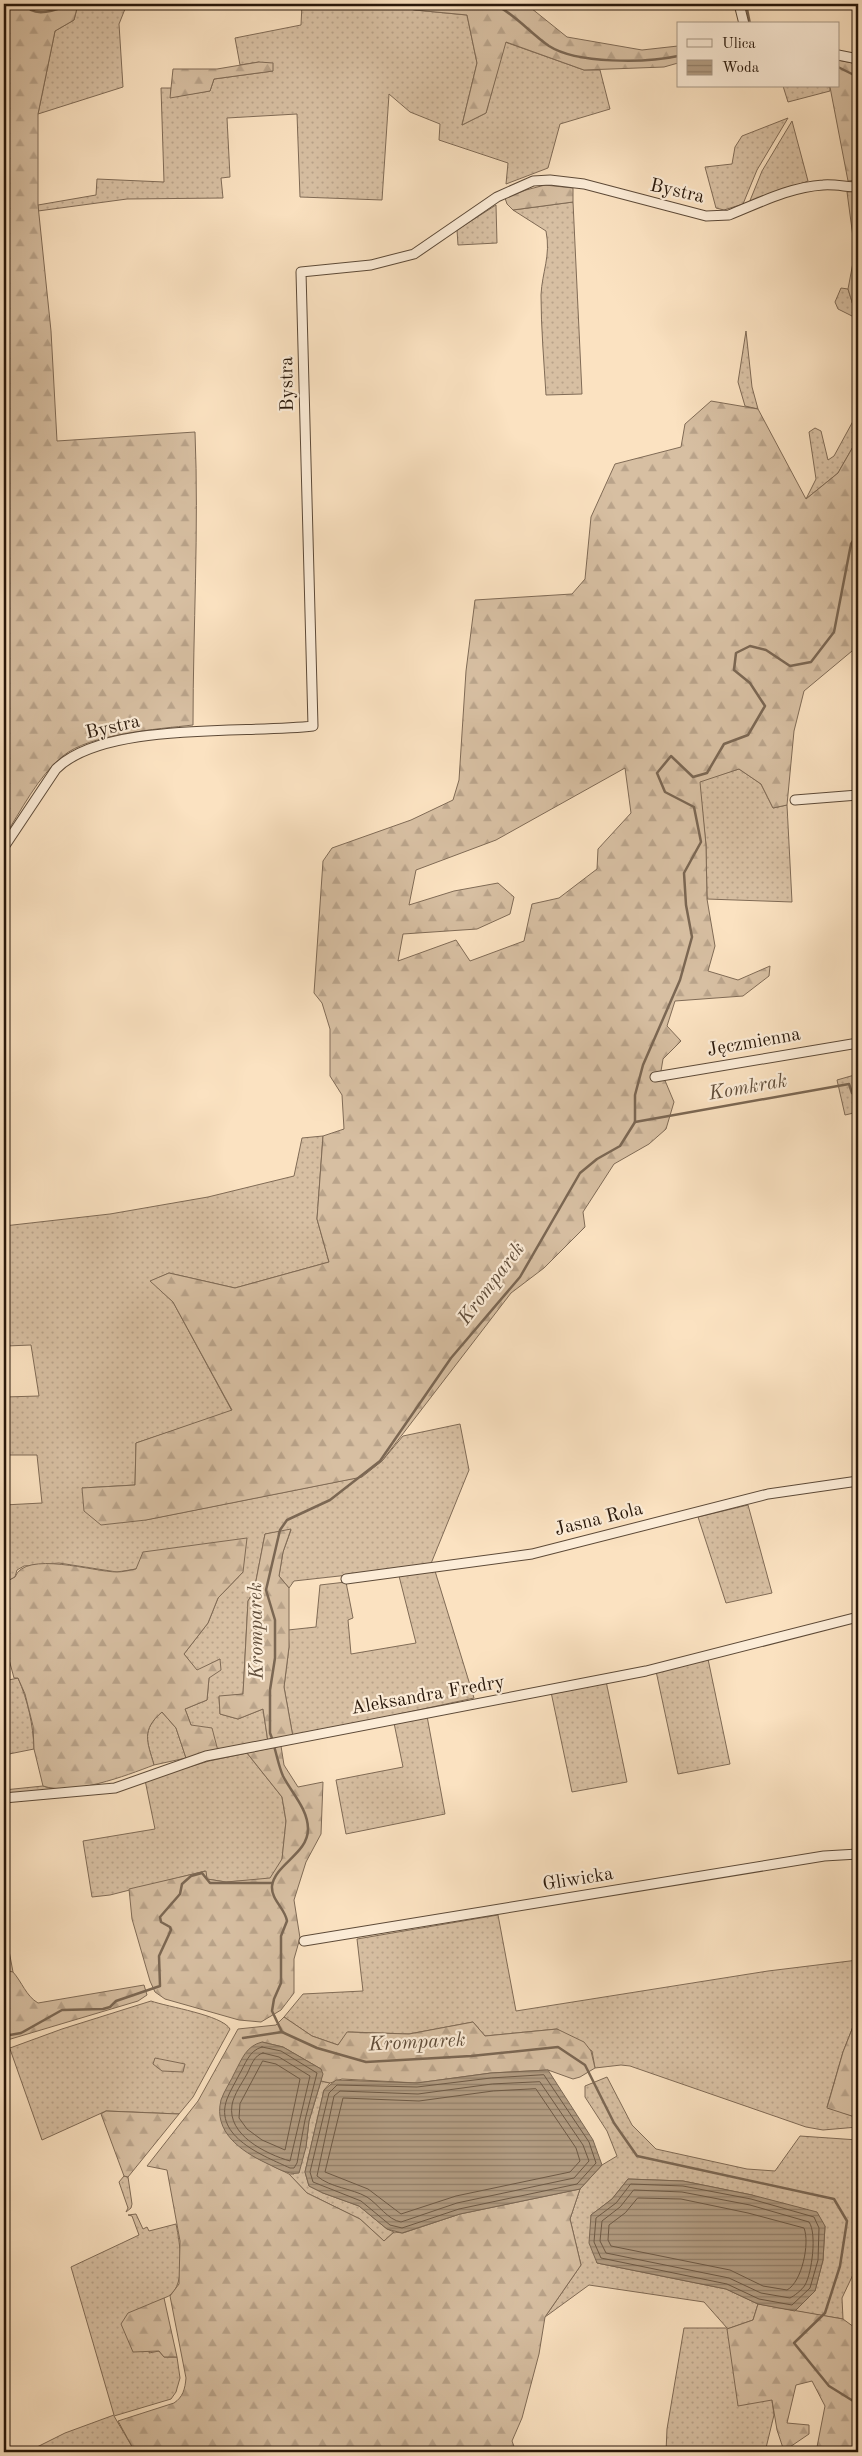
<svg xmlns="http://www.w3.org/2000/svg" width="862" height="2456" font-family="'Old Standard TT',serif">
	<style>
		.grass { fill: url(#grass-dots); stroke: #806b56 }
		.forest { fill: url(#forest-firs); stroke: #806b56; fill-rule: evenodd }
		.water { fill: url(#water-rules); stroke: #7b6753 }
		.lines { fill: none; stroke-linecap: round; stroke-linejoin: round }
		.shore { stroke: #6e5a46; stroke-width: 1 }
		.stream { stroke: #7b6753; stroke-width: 2.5 }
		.street-casing { stroke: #5d4a38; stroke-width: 11 }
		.street { stroke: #fcecd7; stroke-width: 9 }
		.labels { text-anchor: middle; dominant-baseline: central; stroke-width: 4.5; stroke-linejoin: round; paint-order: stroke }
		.street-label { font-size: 19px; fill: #28170a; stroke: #fcecd7 }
		.water-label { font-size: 20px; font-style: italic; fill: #604d3a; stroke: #fcecd7 }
	</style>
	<defs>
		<pattern id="grass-dots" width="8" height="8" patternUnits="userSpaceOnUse" patternTransform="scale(1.25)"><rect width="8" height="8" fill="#d7bfa2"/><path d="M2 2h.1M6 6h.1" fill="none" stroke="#b9a38a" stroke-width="1.8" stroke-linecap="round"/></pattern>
		<pattern id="forest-firs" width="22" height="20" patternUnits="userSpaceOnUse" patternTransform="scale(1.25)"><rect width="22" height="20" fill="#d7bfa2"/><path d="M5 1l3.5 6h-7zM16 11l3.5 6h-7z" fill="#b9a38a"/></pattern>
		<pattern id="water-rules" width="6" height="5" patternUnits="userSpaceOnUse" patternTransform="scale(1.25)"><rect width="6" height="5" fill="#b39d83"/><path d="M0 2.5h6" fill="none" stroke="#927f69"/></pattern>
	</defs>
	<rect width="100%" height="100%" fill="#fbe2c1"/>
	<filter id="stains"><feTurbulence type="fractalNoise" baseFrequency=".004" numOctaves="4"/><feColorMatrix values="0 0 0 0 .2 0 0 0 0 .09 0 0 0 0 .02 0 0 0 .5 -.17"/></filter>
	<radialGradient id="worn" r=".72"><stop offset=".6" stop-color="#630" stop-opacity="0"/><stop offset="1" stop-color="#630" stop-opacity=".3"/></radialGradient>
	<g class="grass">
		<path d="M78,4H127L119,24L123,87L38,114L55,31L74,20Z"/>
		<path d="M302,4H383L415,10L467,15L477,63L462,125L486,113L505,42L584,70H600L610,109L560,124L548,168L506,184L508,163L439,140L440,124L410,112L389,94L382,200L300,197L297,114L227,118L230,177L221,178L223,198L127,199L38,211V205L96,195L97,179L164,182L161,88H171V97L210,91L214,79L273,71L259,62L240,65L235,38L301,25Z"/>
		<path d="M783,86H825L830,87V91L788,102Z"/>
		<path d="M788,118L757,170L743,204L724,210L716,208L705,167L732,164L735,147L742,136Z"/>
		<path d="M792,121L808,181L749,203L762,171Z"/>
		<path d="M573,202L582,394L546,395C544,362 541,328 541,295C542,272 551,256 546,231L513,210Z"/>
		<path d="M496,205L497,243L458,245L457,230Z"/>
		<path d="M841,288L848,289L853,305L858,309V319L838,309L835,302Z"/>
		<path d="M746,331L752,387L758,409L745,406L738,382Z"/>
		<path d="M858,412V438L838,473L806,499L816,479L809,432L815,428L821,431L828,460L834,456Z"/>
		<path d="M739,769L761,784L773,808L787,805L792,902L707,899L706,845L699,781Z"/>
		<path d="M858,1074V1112L845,1115L837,1080Z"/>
		<path d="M323,1136L317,1219L329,1262L235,1288L169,1273L151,1281L173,1302L232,1411L136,1443L135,1485L82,1488L145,1520L361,1477L382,1461L403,1436L460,1424L469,1470L430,1566L294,1581L289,1588L279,1576L283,1552L291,1530L265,1534L254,1591L248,1601L243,1694L219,1697L220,1714L238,1719L263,1709L268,1742L218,1751L191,1725L185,1709L207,1700L209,1678L220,1659L197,1671L184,1654L208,1623L218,1598L243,1572L136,1569L117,1572L59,1563L24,1566L17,1570L15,1577L4,1583V1505L42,1503L37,1455H4V1397L39,1396L31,1345L6,1346L4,1336V1226L110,1214L208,1197L294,1176L302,1138Z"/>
		<path d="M748,1505L772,1593L726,1603L698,1517Z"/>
		<path d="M435,1571L474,1698L293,1737L284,1687L289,1647L288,1630L316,1627L320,1585L346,1582L353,1618L348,1620L351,1654L416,1643L399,1576Z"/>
		<path d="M708,1659L730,1764L678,1774L656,1671Z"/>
		<path d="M18,1678C28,1701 33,1724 34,1749L4,1755V1681Z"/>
		<path d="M606,1681L627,1782L572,1792L551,1692Z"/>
		<path d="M162,1712L176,1728L186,1758L154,1765C147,1741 141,1730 162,1712Z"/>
		<path d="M427,1716L445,1814L346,1834L336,1780L403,1767L394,1723Z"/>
		<path d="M247,1753L282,1797L286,1821L282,1860L270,1879L226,1882L207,1879L205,1871L110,1895L92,1897L83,1841L155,1829L145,1780L209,1761Z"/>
		<path d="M43,1786L56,1790L4,1795V1790Z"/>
		<path d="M498,1915L516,2011L768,1971L858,1960V2014L843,2052L827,2107L858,2118V2127L823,2130L806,2127L630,2066L621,2065L595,2068L592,2051L557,2029L485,2036L473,2022L409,2034L348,2032L338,2045L312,2036L284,2017L303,1994L363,1991L357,1939Z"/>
		<path d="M4,1924L13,1972L4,1970Z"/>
		<path d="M151,2001C168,2007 222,2015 230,2029L193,2097L179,2114L106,2111L42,2140L10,2049L4,2050V2041H7L10,2048L62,2029Z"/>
		<path d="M607,2077L632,2125L656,2149L747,2169L775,2171L800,2136L858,2140V2264L842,2298L843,2319L795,2311L815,2291L823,2260L825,2226L752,2195L683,2181L628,2179L612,2199L591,2215L597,2263L726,2289L758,2304L753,2320L727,2329L772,2400L774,2415L765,2452H666L667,2429L684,2328H727L704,2302L589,2285L545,2317L581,2265L570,2219L580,2189L602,2165L617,2156L607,2131L585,2097V2086Z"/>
		<path d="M321,2081L330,2083L324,2090L305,2172L309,2186L323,2193L359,2206L387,2229L394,2232L384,2241L360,2219L307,2193L289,2174H294L306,2147L309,2121Z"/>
		<path d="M124,2176L128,2177L132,2204L131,2208L126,2212L128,2208L119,2182Z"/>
		<path d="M136,2214L143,2229L147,2227L149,2231L176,2224C180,2243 188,2292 164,2298L149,2353L159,2351L164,2357H177L180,2378L176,2392L171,2399L114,2416L134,2450L153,2452H36L38,2450L37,2447L65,2433L114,2415L71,2267L139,2235L132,2216L128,2215Z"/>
	</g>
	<g class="forest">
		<path d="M4,4H78L74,20L55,31L38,114V205L51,331L57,441L195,432C199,530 193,628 193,725C158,729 89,734 63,756C38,776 21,811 4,837Z"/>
		<path d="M383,4H526L567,37L642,50L678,46V63L664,67L584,70L506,42L486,113L462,125L477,63L467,15L415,10Z"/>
		<path d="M838,60L858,64V180L848,181L830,87L825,86H838Z"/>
		<path d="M259,62L273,63V71L214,79L210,91L170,98L173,69H217Z"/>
		<path d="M545,185L573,188V202L513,210L507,204L505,198L526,190Z"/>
		<path d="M858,191V309L853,305L848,289L855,252L847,192Z"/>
		<path d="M711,401L758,409L806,499L838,473L858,438V646L804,691L794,731L787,805L773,808L761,784L739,769L700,782L706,845L707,899L715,946L708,971L738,980L770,966L769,976L743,996L675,1001L667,1026L681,1041L663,1059L661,1071L674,1102L666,1129L649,1144L614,1164L583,1212L585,1227L544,1268L511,1293L382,1461L362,1477L146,1520L101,1525L84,1511L82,1488L135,1485L136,1443L232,1410L173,1302L150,1281L169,1273L235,1288L329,1262L317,1219L323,1136L344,1129L342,1095L330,1076V1029L322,1003L314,993L323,861L332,848L411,820L453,800L459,780L466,671L475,600L572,594L585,579L591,517L615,464L681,447L685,424ZM625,768L631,813L598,849L597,869L559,898L532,904L524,941L470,961L456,940L398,961L403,934L477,929L510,914L514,897L498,883L454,891L409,905L416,870L496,840Z"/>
		<path d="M291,1529L283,1552L279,1576L289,1588V1647L284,1687L293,1737L268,1742L263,1709L238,1719L220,1714L219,1696L243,1694L248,1601L254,1591L265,1534Z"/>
		<path d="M247,1538L243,1572L218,1598L208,1623L184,1654L197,1670L220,1659L221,1670L209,1678L207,1700L185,1709L191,1725L212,1728L218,1751L186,1758L176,1728L162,1712C141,1730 147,1741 154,1765C125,1776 73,1796 43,1786L34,1749L33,1726L25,1694L18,1678H14L4,1641V1583L15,1577C25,1550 94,1572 117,1572C123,1572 130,1570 136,1569L143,1552Z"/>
		<path d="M281,1746L284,1765L298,1787L323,1782L321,1834L306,1862L294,1900L300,1938L294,1959V1993L281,2010L261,2022L239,2020L165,1999L155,1992L150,1981L132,1919L129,1889L206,1871L207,1879L226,1882L270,1878L282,1859L286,1821L282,1797L247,1753Z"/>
		<path d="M4,1970L13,1972C22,1982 26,1996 38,2003L144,1985L147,1995L138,2001L4,2041Z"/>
		<path d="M858,2014V2082L855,2092L858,2094V2118L827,2108L843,2052Z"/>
		<path d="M284,2017L312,2036L338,2045L347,2032L409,2034L473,2022L485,2036L557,2029L584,2042L591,2051L595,2068L580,2077L573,2079L548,2070L491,2073L417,2083L342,2079L330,2083L321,2081V2069L283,2047L262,2042L253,2156L289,2174L307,2193L360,2219L384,2241L394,2232L403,2233L460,2214L580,2189L570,2219L581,2265L545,2317L539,2354L522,2418L512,2441L516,2452H153L134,2450L118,2421L174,2403C183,2397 185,2389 186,2378L170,2296L179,2284L180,2241L167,2170L147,2166L198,2101L238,2029L276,2025Z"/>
		<path d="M155,2058L185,2064L183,2072L162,2071L153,2064Z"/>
		<path d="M106,2111L179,2114L128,2177L124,2176L101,2114Z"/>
		<path d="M164,2298L177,2357H164L159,2351L133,2352L121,2324L128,2313Z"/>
		<path d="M758,2304L843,2319L858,2330V2452H816L825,2406L812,2381L796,2385L787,2423L809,2425V2434L784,2451L777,2430L772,2400L738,2406L727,2329L753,2320Z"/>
	</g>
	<g class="water">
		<path d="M262,2042L283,2047L321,2069L323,2074L309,2121L306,2147L299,2173C287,2175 277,2168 266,2163C241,2151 213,2132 221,2100C224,2091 231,2081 235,2072C242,2059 246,2046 262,2042Z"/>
		<path d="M548,2070L593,2140L602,2165L580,2189L460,2214L402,2233L387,2229L359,2206L323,2193L309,2186L305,2172L324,2090L336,2080L417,2083L491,2073Z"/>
		<path d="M628,2179L683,2181L752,2195L817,2212L825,2226L823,2260L815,2291L795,2311L758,2304L726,2289L597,2263L589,2243L591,2215L612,2199Z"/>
	</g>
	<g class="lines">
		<g class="shore">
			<path d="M262,2047L281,2051L317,2073L305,2120L297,2163L294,2168H290C264,2156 213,2137 227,2099C230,2091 235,2083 239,2075C245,2065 249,2050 262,2047Z"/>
			<path d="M263,2053L279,2057L310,2076L290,2161C266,2154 227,2135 232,2105C234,2094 242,2083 247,2074C251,2066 254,2055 263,2053Z"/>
			<path d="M263,2061L276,2064L300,2079L285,2150L262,2140L247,2129L239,2118L240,2104Z"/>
			<path d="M544,2075L589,2142L596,2163L577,2184L459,2209L402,2228L390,2225L361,2201L313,2182L310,2172L329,2093L337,2085L417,2087L491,2078Z"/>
			<path d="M540,2082L583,2145L589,2161L574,2178L457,2203L401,2222C388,2220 378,2204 367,2197C351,2188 331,2188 317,2176L334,2096L340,2091L418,2094L492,2084Z"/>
			<path d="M536,2089L576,2148L580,2161L570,2172L456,2196L401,2214L368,2189L325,2172L343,2098L419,2101L493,2091Z"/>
			<path d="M631,2184L683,2186L751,2199L814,2217L819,2228L818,2260L810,2288L792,2305L759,2299L727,2284L601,2258L594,2242L596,2218L616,2203Z"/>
			<path d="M634,2190L682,2192L750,2205L809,2222C817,2233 812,2273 805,2285C802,2290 794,2296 790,2298L761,2293L729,2278L606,2253L600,2241L602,2221L620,2207Z"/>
			<path d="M638,2198L681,2199L748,2213L804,2228C810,2243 802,2282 787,2290L763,2286L730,2270L611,2246L608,2240L609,2225L625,2213Z"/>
		</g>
		<g class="stream">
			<path d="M25,4C33,19 58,10 69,4"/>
			<path d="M494,4C515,14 530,33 549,46C577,64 646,63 678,56"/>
			<path d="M746,4L750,24"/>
			<path d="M838,67L858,77"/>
			<path d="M855,179L858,160"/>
			<path d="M856,195L858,211"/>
			<path d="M635,1122L849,1084L852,1093L858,1092"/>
			<path d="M273,1741L270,1733V1690L275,1658V1620L266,1590L280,1530L287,1520L330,1500L380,1461L451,1358L520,1277L580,1173L597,1159L620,1146L635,1122V1095L643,1065L680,980L692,937L686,905L684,873L701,842L694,807L665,792L657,773L671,756L693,777L707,773L724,744L748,735L765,706L750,683L734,670L736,653L750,646L766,650L790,666L811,662L834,632L851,544L858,533"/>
			<path d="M274,1746C277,1756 279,1767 283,1776C291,1792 308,1809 308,1829C308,1854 275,1864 272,1886C271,1900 285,1908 287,1921L281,1936V1983L274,1999L272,2011L282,2032L317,2048L366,2062L471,2056L558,2047L585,2065L614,2123L637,2156L834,2199L847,2221L840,2266L825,2313L794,2343L829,2386L858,2404"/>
			<path d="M4,2036L21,2033L62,2010L103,2009L110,2007L116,2001L160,1986L159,1956L171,1930L170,1927L161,1922L160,1917L180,1894L182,1884L191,1876L202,1873L210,1883H272"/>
			<path d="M243,2038L282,2032"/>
		</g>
		<g class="street-casing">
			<g id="street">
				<path d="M739,4L744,24"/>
				<path d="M838,55L858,59"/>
				<path d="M795,800L858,795"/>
				<path d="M4,847L56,769C104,721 246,734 313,726L301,272L371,265L414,254L497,197L533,181L550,180L584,184L706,216L729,215C759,203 790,187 823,185C835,184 847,187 858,187"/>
				<path d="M655,1077L858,1043"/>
				<path d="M346,1579L532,1554L768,1494L858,1481"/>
				<path d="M4,1798L115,1788L206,1756L646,1671L858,1617"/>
				<path d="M304,1941L824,1856L858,1854"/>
			</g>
		</g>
		<use href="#street" class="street"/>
	</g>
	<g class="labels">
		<g class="street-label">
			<text transform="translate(677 192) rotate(13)">Bystra</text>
			<text transform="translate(288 384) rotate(-91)">Bystra</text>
			<text transform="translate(113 728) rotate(-13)">Bystra</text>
			<text transform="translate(754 1043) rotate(-10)">Jęczmienna</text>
			<text transform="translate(599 1520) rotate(-14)">Jasna Rola</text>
			<text transform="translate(428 1696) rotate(-10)">Aleksandra Fredry</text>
			<text transform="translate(578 1880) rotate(-9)">Gliwicka</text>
		</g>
		<g class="water-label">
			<text transform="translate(748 1088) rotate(-10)">Komkrak</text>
			<text transform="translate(492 1284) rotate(-53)">Kromparek</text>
			<text transform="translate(257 1631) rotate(-91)">Kromparek</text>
			<text transform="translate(417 2043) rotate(-3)">Kromparek</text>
		</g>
	</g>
	<rect width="862" height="2456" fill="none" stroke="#fbe2c1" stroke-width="20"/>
	<rect x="5" y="5" width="852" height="2446" fill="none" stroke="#28170a" stroke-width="2.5"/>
	<rect x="10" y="10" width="842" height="2436" fill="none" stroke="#28170a"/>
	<rect x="677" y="22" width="162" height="65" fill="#fcecd7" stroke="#a79785"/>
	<rect x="687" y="39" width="25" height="8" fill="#fcecd7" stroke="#a79785"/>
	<text x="722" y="48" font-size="15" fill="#28170a">Ulica</text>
	<rect x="687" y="60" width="25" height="15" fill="url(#water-rules)" stroke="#a79785"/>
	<text x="722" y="72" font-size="15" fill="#28170a">Woda</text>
	<rect width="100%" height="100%" filter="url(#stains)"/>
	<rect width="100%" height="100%" fill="url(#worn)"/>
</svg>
